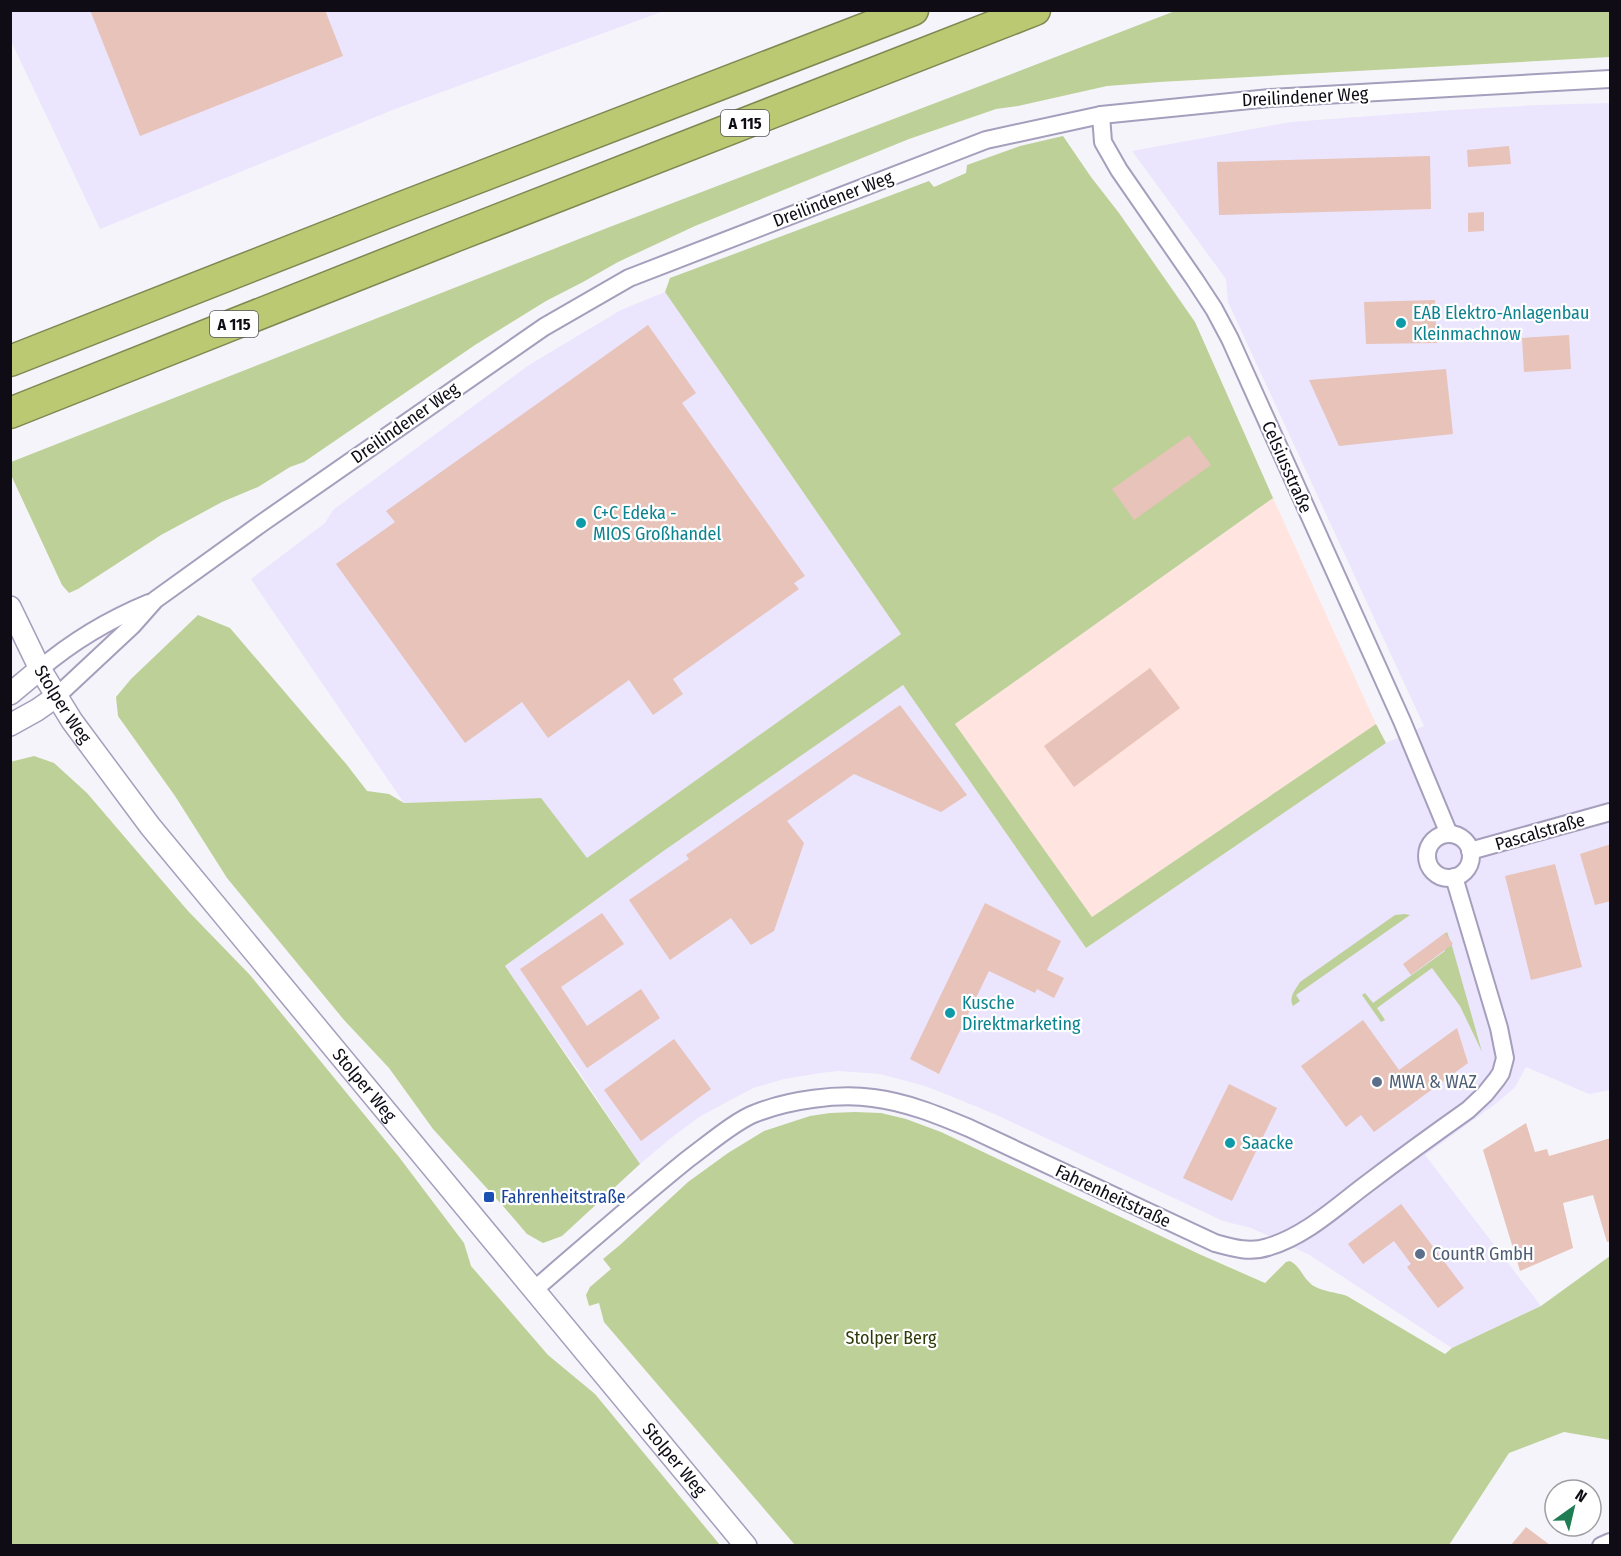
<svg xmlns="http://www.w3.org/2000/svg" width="1621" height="1556" font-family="'Fira Sans Condensed',sans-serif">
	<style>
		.built { fill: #ebe5fd }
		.industrial { fill: #ffe4e0 }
		.green { fill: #bdd098 }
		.building { fill: #e7c3b9 }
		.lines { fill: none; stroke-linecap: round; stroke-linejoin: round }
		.minor-casing { stroke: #a59ebc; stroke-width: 20 }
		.tertiary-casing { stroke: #a59ebc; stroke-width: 24 }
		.motorway-casing { stroke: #7f8752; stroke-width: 33 }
		.minor { stroke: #fff; stroke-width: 16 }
		.tertiary { stroke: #fff; stroke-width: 21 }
		.motorway { stroke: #bcc973; stroke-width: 30 }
		.culture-dot { fill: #0f9aa8; stroke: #fff; stroke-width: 2 }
		.service-dot { fill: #5c6f8a; stroke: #fff; stroke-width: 2 }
		.transit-dot { fill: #1a4fb4; stroke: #fff; stroke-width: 2 }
		.labels { text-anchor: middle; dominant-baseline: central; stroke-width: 4.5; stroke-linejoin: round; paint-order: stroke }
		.shield { fill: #fff; stroke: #57555c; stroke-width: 1.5 }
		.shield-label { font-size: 16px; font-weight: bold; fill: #0f0c16 }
		.street-label { font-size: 18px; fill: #0f0c16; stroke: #fff }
		.culture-label { font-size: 18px; fill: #0d838f; stroke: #fff; text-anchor: start }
		.service-label { font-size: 18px; fill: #4e5e75; stroke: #fff; text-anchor: start }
		.transit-label { font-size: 18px; fill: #164399; stroke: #fff; text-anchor: start }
		.park-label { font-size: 18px; fill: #2e3b08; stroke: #fff }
	</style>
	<rect width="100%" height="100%" fill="#f5f4fa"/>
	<g class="built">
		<path d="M11,10L664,11L395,109L100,229L11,41Z"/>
		<path d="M1610,103V1090L1589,1094L1526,1067L1515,1087L1498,1102L1425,1155L1541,1306L1452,1348L1308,1254L1251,1228L1223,1221L999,1116L953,1097L925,1086L880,1074L838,1071L820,1073L784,1079L753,1088L699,1117L671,1138L640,1164L580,1073L504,967L662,852L903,685L1086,948L1386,743L1424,726L1228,302L1226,279L1132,151L1291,122L1438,111L1538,105Z"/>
		<path d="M665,292L901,634L587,859L540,798L404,803L251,579L325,523L333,510L529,365L621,310Z"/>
	</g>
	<path class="industrial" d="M1273,498L1376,724L1092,917L955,724Z"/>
	<g class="green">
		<path d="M1175,11H1610V57L1159,82L1107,86L1018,106L996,109L909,139L695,226L618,262L583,282L546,301L475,345L304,462L290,467L258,487L222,502L161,535L78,589L69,593L62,585L11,475V462L607,228L1009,75Z"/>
		<path d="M1063,136L1091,177L1119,213L1195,322L1273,498L955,724L1092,917L1376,724L1386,743L1086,948L903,685L662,852L505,966L640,1164L562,1236L543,1243L527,1234L503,1206L433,1129L389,1068L344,1020L227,878L175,796L118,716L116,697L131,679L198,615L230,628L347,765L367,791L389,794L404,803L541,798L587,858L901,634L665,292L670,278L929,181L934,187L966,173L967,165L1020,146Z"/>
		<path d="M34,756L54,763L87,793L188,911L250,975L399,1157L464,1243L471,1266L548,1355L595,1394L720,1545H11L10,762Z"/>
		<path d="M1405,914L1410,915L1296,995L1300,1001L1293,1006C1288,997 1296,989 1300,982L1395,915Z"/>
		<path d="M1447,932L1452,946L1482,1052L1460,1006L1432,968L1377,1008L1385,1020L1381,1022L1362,995L1365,993L1373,1003L1445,951L1441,936Z"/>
		<path d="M855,1112L881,1113L906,1119L941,1132L1199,1254L1265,1283L1286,1262L1290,1261C1300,1266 1302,1276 1310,1283C1317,1291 1336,1292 1347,1296L1445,1354L1452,1348L1541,1306L1610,1256V1440L1564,1432L1509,1453L1449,1545H795L604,1322L599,1303L589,1306L586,1295L590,1287L611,1269L603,1259L621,1244L688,1182L728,1153L764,1131L810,1116L830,1113Z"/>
	</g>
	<g class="building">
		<path d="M90,10H325L343,56L140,136Z"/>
		<path d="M1509,146L1511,164L1468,167L1467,150Z"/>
		<path d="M1430,156L1431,209L1219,215L1217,162Z"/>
		<path d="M1484,212V231L1468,232V213Z"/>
		<path d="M1435,300L1437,343L1366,344L1364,302Z"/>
		<path d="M648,325L696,393L682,403L805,576L794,583L799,589L673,679L683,694L653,715L629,680L548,738L522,702L465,743L336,564L395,522L386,511Z"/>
		<path d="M1569,335L1571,369L1524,372L1522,338Z"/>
		<path d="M1446,369L1453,434L1339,446L1309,380Z"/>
		<path d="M1189,435L1211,465L1134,520L1112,489Z"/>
		<path d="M1150,668L1180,708L1074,787L1044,746Z"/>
		<path d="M900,705L967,795L941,812L854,774L787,821L804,843L774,931L751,945L731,918L670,960L629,900L689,859L686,855Z"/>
		<path d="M1611,844V901L1595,905L1580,854Z"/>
		<path d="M1555,864L1582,967L1531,980L1505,876Z"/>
		<path d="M985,903L1061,941L1047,970L1064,978L1054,998L1037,989L1035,993L989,971L939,1074L910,1059Z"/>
		<path d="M602,913L624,944L561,987L587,1026L641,989L660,1018L587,1068L520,969Z"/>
		<path d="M1445,933L1453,944L1411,975L1403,964Z"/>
		<path d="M1363,1020L1399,1070L1457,1028L1468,1063L1374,1132L1361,1115L1346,1127L1301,1066Z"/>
		<path d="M674,1039L711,1089L641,1141L604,1090Z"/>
		<path d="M1229,1084L1277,1108L1232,1201L1183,1178Z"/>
		<path d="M1526,1123L1535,1152L1547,1149L1549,1156L1611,1138V1241L1607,1242L1593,1195L1563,1203L1573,1248L1520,1271L1483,1150Z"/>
		<path d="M1401,1204L1464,1288L1438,1308L1407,1267L1411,1264L1394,1241L1363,1264L1348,1244Z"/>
		<path d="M1526,1527L1550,1545H1511Z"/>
	</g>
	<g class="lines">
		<g class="minor-casing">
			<g id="minor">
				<path d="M1101,115L1103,142L1119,170L1195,280L1214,309L1230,339L1402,721L1449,834"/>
				<path d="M40,669C74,640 108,620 149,603"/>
				<path d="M57,696L132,626L155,600L262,523L544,327L629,278L986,140L1101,115L1270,98L1610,79"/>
				<circle cx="1449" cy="856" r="22"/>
				<path d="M1470,851L1610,812"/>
				<path d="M535,1289C586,1245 636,1201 688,1159C706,1146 736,1120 756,1113C789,1100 838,1093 873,1098C906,1102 938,1115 969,1128L1215,1243C1233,1248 1250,1253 1268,1247C1306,1236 1337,1206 1368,1183C1401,1158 1434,1134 1468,1110L1485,1094L1497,1079L1501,1073L1505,1058L1499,1028L1454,877"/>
				<path d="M1601,1546L1610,1542"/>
			</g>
		</g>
		<g class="tertiary-casing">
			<g id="tertiary">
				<path id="s1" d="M10,607L40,669L72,721L150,826L746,1546"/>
				<path d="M10,694L40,669"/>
				<path d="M10,725L37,710L57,696"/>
			</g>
		</g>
		<g class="motorway-casing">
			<g id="motorway">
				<path d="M10,361L402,207L913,10"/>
				<path d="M10,413L456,236L1035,10"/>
			</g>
		</g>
		<use href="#minor" class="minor"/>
		<use href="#tertiary" class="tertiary"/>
		<use href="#motorway" class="motorway"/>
	</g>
	<g class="culture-dot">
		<circle cx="1401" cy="323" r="6"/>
		<circle cx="581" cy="523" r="6"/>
		<circle cx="950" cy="1013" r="6"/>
		<circle cx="1230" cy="1143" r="6"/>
	</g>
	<g class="service-dot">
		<circle cx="1377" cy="1082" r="6"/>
		<circle cx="1420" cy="1254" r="6"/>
	</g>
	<rect class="transit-dot" x="483" y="1191" width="12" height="12" rx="3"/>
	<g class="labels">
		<g class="shield">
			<rect x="721" y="110" width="48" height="26" rx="4.5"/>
			<rect x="210" y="311" width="48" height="26" rx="4.5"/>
		</g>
		<g class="shield-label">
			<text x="745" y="123">A 115</text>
			<text x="234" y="324">A 115</text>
		</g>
		<g class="street-label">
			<text transform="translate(1305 97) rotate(-3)">Dreilindener Weg</text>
			<text transform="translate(833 199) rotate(-21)">Dreilindener Weg</text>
			<text transform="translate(405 423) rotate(-35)">Dreilindener Weg</text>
			<text transform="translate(1287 467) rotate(66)">Celsiusstraße</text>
			<text stroke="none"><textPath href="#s1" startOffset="111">Stolper Weg</textPath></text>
			<text transform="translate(1540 832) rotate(-16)">Pascalstraße</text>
			<text stroke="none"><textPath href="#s1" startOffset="597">Stolper Weg</textPath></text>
			<text transform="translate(1113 1196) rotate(25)">Fahrenheitstraße</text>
			<text stroke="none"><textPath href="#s1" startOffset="1083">Stolper Weg</textPath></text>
		</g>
		<g class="culture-label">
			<text x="1413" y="313">EAB Elektro-Anlagenbau<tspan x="1413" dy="21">Kleinmachnow</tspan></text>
			<text x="593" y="513">C+C Edeka -<tspan x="593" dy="21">MIOS Großhandel</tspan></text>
			<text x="962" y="1003">Kusche<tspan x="962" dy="21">Direktmarketing</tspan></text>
			<text x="1242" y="1143">Saacke</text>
		</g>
		<g class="service-label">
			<text x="1389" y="1082">MWA &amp; WAZ</text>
			<text x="1432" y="1254">CountR GmbH</text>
		</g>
		<g class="transit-label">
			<text x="501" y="1197">Fahrenheitstraße</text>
		</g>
		<g class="park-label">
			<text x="891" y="1338">Stolper Berg</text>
		</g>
	</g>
	<rect width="1621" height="1556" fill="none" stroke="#0f0c16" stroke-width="24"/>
	<g transform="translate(1573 1508) rotate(34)"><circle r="28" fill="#ffffff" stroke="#9f9ea2" stroke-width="1.5"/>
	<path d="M0-4.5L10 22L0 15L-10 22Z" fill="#207c52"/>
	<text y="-9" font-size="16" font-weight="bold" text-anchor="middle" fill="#0f0c16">N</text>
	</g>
</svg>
